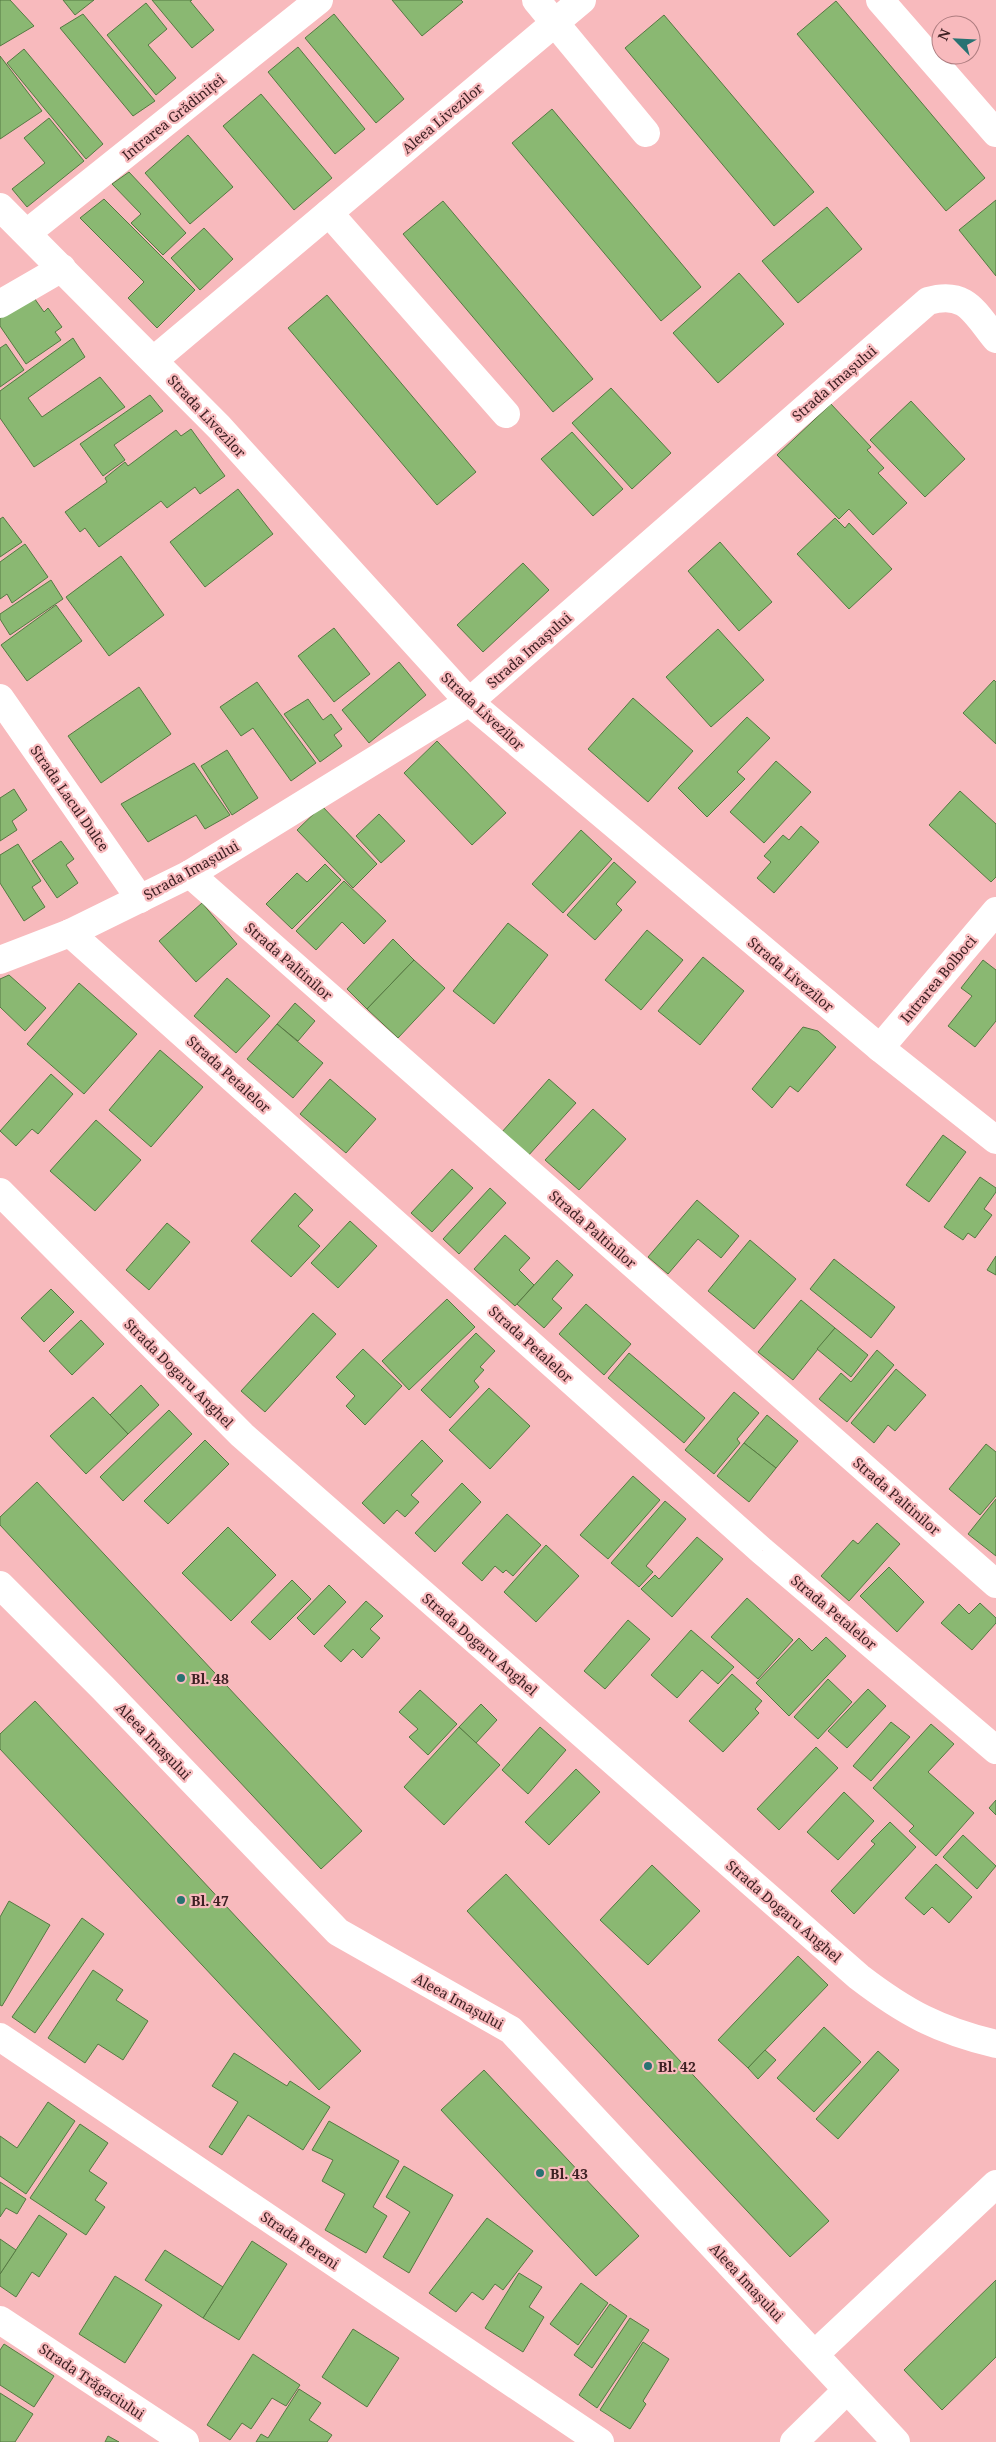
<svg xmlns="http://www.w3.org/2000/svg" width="996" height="2442" font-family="'Noto Serif',serif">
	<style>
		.building { fill: #8ab872; stroke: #557942 }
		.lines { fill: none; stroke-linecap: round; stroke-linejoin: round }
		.minor { stroke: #fff; stroke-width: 28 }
		.poi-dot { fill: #287272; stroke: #f8babd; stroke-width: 2 }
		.labels { text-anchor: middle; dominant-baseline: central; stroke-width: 4.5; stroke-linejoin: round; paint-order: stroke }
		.street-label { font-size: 14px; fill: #3e2124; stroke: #f8babd }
		.poi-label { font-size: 14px; font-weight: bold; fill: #3e2124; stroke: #f8babd; text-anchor: start }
	</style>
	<rect width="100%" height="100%" fill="#f8babd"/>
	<g class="building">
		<path d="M0,0H10L34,26L0,46Z"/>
		<path d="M63,0H94L75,15Z"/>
		<path d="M152,0H192L190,1L214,30L192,48Z"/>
		<path d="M392,0H461L463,2L422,36Z"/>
		<path d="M836,1L985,178L946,211L797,34Z"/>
		<path d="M146,3L167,29L148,45L176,78L156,95L107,35Z"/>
		<path d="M83,14L155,101L133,116L60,28Z"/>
		<path d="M334,14L404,99L376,123L305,38Z"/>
		<path d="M664,15L814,192L774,226L625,48Z"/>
		<path d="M298,47L365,129L335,154L268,72Z"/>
		<path d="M24,49L103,144L86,159L7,63Z"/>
		<path d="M0,56L42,111L0,139Z"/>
		<path d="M261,94L332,178L294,210L223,126Z"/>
		<path d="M552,109L701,287L661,321L512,143Z"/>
		<path d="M49,118L84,161L27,207L12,189L45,163L24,138Z"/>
		<path d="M188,135L233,187L190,224L145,173Z"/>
		<path d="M129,172L186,233L163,255L131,223L141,214L112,184Z"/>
		<path d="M104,199L195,290L157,328L128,298L144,282L80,218Z"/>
		<path d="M996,200V276L959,230Z"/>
		<path d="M443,201L593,379L553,412L403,234Z"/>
		<path d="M827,207L862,249L798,303L762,261Z"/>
		<path d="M204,228L233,259L200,290L171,258Z"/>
		<path d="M739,273L784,324L718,383L673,333Z"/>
		<path d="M32,295L44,312L48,308L62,327L55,332L61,340L26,364L0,326V318Z"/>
		<path d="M327,295L476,472L437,505L288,328Z"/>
		<path d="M73,338L85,357L28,398L42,417L100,377L125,407L34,467L0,418V391Z"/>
		<path d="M6,344L24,370L0,387V348Z"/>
		<path d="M611,388L671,453L632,489L572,423Z"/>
		<path d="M150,395L163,411L114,445L125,460L103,476L80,444Z"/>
		<path d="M911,401L965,459L925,497L870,440Z"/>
		<path d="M831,404L871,447L867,450L884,468L878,473L907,503L873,535L849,509L839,519L777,455Z"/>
		<path d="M191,429L225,476L200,494L195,487L167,508L161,501L99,547L85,528L80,532L65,512L107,482L105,478L125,462L128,466L176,430L181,436Z"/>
		<path d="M572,432L623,489L593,516L541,459Z"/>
		<path d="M238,489L273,534L205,587L170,542Z"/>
		<path d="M3,517L22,542L0,557V519Z"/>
		<path d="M835,518L845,528L849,523L892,569L849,609L797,554Z"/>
		<path d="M720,542L772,602L739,631L688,571Z"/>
		<path d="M25,544L48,577L12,603L7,594L0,599V562Z"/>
		<path d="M121,556L164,615L109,656L66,597Z"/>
		<path d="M523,563L549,590L483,652L457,625Z"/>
		<path d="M51,580L63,599L10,635L0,619V614Z"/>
		<path d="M56,605L82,641L27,681L1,645Z"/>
		<path d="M334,628L370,674L334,702L298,656Z"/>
		<path d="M718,629L764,680L711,727L666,677Z"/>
		<path d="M399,662L426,695L369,743L342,710Z"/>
		<path d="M994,680L996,682V744L963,713Z"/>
		<path d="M257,682L316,763L291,781L253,728L241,736L220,707Z"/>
		<path d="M139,687L171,734L101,783L68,736Z"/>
		<path d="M633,698L693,751L648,802L588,749Z"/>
		<path d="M308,699L323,720L331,714L342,729L334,735L342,746L320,762L284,714Z"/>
		<path d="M747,717L770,738L737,772L745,779L707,817L678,788Z"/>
		<path d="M437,741L506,813L472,845L404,773Z"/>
		<path d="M227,750L258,798L232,815L201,766Z"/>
		<path d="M776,761L811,792L764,843L730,812Z"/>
		<path d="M194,763L230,815L205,829L196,815L148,842L121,804Z"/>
		<path d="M14,789L27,810L12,821L17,830L0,841V798Z"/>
		<path d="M960,791L996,824V877L991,882L929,825Z"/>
		<path d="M322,806L377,864L353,888L297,830Z"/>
		<path d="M379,814L405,841L381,863L356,836Z"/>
		<path d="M801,826L819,842L774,893L757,878L771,862L764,856L783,835L789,840Z"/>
		<path d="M581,830L612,859L563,913L532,884Z"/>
		<path d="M61,841L74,859L66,865L78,883L57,898L32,861Z"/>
		<path d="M18,844L41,881L32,887L45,907L24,921L0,883V855Z"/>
		<path d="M614,862L636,882L616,904L622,910L595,940L567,915Z"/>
		<path d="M325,864L341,880L292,929L266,904L297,873L307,882Z"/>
		<path d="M344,881L386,921L364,944L342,922L316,950L296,931Z"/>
		<path d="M202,903L237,944L196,982L159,941Z"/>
		<path d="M508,923L548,955L494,1024L453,991Z"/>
		<path d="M647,930L683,960L641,1010L605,980Z"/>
		<path d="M393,939L414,960L367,1009L347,989Z"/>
		<path d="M703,957L744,991L700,1045L658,1011Z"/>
		<path d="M414,960L445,988L398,1038L367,1009Z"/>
		<path d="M983,960L996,970V1021L975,1047L948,1026L972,996L961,988Z"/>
		<path d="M9,975L46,1008L25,1031L0,1007V979Z"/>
		<path d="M227,978L270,1016L236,1053L194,1016Z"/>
		<path d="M79,983L137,1034L84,1094L27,1044Z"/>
		<path d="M295,1003L315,1021L298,1041L277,1024Z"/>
		<path d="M277,1024L323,1063L293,1098L247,1059Z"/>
		<path d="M803,1027L818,1031L836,1047L798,1092L790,1086L772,1108L752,1089Z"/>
		<path d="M160,1050L203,1087L151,1147L109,1110Z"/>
		<path d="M51,1074L73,1094L38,1134L32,1129L16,1146L0,1131Z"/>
		<path d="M330,1079L376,1119L346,1153L300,1114Z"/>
		<path d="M549,1079L576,1103L527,1157L501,1133Z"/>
		<path d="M593,1109L626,1139L579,1190L545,1160Z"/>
		<path d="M96,1120L141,1160L95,1211L50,1171Z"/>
		<path d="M943,1135L966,1152L929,1202L906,1185Z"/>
		<path d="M452,1169L473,1188L432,1232L411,1213Z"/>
		<path d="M980,1177L996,1188V1192L984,1209L992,1215L975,1238L968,1233L963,1240L944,1227Z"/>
		<path d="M490,1188L506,1203L459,1254L443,1239Z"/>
		<path d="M295,1193L313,1210L298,1226L320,1246L291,1277L251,1241Z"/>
		<path d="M697,1200L739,1236L721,1258L698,1239L668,1274L648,1257Z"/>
		<path d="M350,1221L377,1246L338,1288L311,1263Z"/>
		<path d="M167,1223L190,1242L149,1290L126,1270Z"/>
		<path d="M505,1235L530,1258L519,1270L534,1285L515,1306L474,1269Z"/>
		<path d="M750,1240L796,1279L754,1329L708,1291Z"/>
		<path d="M996,1256V1275L987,1270Z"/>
		<path d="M834,1259L895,1307L871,1338L810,1289Z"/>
		<path d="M557,1260L573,1275L552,1299L562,1308L544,1328L517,1304Z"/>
		<path d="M51,1289L74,1312L44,1342L21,1318Z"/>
		<path d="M447,1299L475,1327L409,1390L382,1361Z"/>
		<path d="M801,1300L835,1328L793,1380L758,1352Z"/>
		<path d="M586,1304L631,1344L604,1375L559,1334Z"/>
		<path d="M313,1313L336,1334L265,1412L241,1391Z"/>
		<path d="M81,1320L104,1344L72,1375L49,1351Z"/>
		<path d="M835,1328L868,1355L851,1377L817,1349Z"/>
		<path d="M476,1333L495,1351L480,1367L484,1370L474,1381L479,1387L450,1418L421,1390Z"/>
		<path d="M363,1349L402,1386L365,1425L346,1406L355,1396L336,1377Z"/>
		<path d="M877,1350L894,1365L847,1422L819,1399L841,1373L851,1382Z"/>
		<path d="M629,1353L705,1418L684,1443L608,1378Z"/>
		<path d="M896,1369L926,1395L895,1431L888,1425L874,1443L851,1423Z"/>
		<path d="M141,1385L159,1405L128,1434L110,1415Z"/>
		<path d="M489,1388L530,1426L490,1469L449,1430Z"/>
		<path d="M734,1392L759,1413L737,1439L740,1443L714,1474L685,1450Z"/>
		<path d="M93,1397L128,1434L86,1474L50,1436Z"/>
		<path d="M169,1410L192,1434L123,1501L100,1477Z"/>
		<path d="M767,1415L798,1441L776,1468L744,1443Z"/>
		<path d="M205,1440L229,1464L168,1524L144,1501Z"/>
		<path d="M422,1440L443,1461L411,1495L419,1502L405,1517L397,1510L384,1524L362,1503Z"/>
		<path d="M744,1443L776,1468L749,1502L717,1476Z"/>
		<path d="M986,1444L996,1452V1496L980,1515L949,1489Z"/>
		<path d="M633,1476L660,1500L608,1559L580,1535Z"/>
		<path d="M37,1482L362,1831L321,1869L0,1525V1517Z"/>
		<path d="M462,1483L481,1502L435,1552L415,1533Z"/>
		<path d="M996,1499V1556L968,1534Z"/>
		<path d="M665,1501L686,1519L646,1566L653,1572L639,1587L611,1563Z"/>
		<path d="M507,1514L541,1545L513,1576L506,1570L503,1573L495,1566L482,1581L462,1563Z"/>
		<path d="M877,1523L900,1544L849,1601L821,1576L853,1540L858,1544Z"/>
		<path d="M228,1527L276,1575L231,1621L182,1573Z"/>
		<path d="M697,1537L723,1559L672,1617L641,1589L655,1575L659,1579Z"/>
		<path d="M546,1545L579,1576L536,1622L504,1592Z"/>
		<path d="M889,1567L924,1602L897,1632L860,1596Z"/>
		<path d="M292,1580L311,1599L270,1640L251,1622Z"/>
		<path d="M329,1585L346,1602L314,1635L297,1618Z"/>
		<path d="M747,1598L793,1640L758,1679L711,1637Z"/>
		<path d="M366,1601L383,1616L370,1629L380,1638L362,1658L353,1649L341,1662L324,1646Z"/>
		<path d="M980,1603L996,1618V1623L972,1650L941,1623L959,1604L969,1614Z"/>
		<path d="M628,1620L650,1639L605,1689L584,1671Z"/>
		<path d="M691,1630L734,1667L718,1684L702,1670L677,1698L651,1675Z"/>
		<path d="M826,1637L846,1656L789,1716L756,1683L799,1638L812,1651Z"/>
		<path d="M732,1674L762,1701L755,1709L759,1713L723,1752L689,1721Z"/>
		<path d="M828,1679L852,1702L818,1739L794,1717Z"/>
		<path d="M868,1689L886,1706L847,1748L828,1731Z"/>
		<path d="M420,1690L457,1724L428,1755L409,1737L418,1729L399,1712Z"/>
		<path d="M35,1701L361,2051L319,2090L0,1749V1734Z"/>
		<path d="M481,1704L497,1720L476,1743L459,1727Z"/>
		<path d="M891,1722L910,1737L871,1781L853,1766Z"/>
		<path d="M931,1724L954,1744L928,1772L974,1813L936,1856L909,1831L914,1826L873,1788Z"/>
		<path d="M459,1727L500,1765L444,1825L404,1787Z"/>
		<path d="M540,1727L566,1750L528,1794L502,1770Z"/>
		<path d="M816,1747L838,1768L779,1830L757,1809Z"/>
		<path d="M576,1769L600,1792L549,1845L525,1822Z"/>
		<path d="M844,1792L874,1821L838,1860L807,1832Z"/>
		<path d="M996,1800V1815L989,1808Z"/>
		<path d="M890,1822L916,1847L854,1914L831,1891L875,1844L871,1841Z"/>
		<path d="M963,1835L996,1866L977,1889L943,1857Z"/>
		<path d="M936,1864L972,1897L949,1923L932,1907L924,1915L905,1898Z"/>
		<path d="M652,1865L700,1911L648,1965L600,1920Z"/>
		<path d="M506,1874L829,2221L790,2257L467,1911Z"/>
		<path d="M9,1901L50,1925L2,2006L0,2005V1917Z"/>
		<path d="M82,1918L104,1934L35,2033L12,2017Z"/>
		<path d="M798,1956L828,1985L748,2068L718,2040Z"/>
		<path d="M93,1970L123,1990L116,2000L148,2021L123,2060L98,2044L85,2063L48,2038Z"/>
		<path d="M824,2027L861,2062L814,2112L777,2078Z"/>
		<path d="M765,2050L776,2060L758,2079L748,2068Z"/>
		<path d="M878,2051L899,2070L838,2139L816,2119Z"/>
		<path d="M234,2053L287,2086L290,2081L330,2107L303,2150L248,2115L222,2155L209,2147L238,2102L212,2086Z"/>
		<path d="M484,2070L639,2236L596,2276L441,2110Z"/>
		<path d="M48,2102L75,2121L26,2194L0,2176V2136L17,2148Z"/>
		<path d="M329,2121L399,2161L373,2207L387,2216L366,2253L325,2230L345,2194L322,2181L333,2160L312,2150Z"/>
		<path d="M80,2124L108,2143L89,2171L107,2183L95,2200L105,2207L86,2235L30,2198Z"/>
		<path d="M404,2166L453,2195L409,2273L383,2257L410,2212L386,2197Z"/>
		<path d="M0,2182L26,2199L17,2214L6,2208L0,2217Z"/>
		<path d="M39,2215L67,2234L39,2277L32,2272L16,2297L0,2286V2274Z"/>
		<path d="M487,2218L533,2251L503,2290L495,2284L483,2300L472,2292L456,2312L429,2293Z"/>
		<path d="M0,2239L16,2250L0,2274Z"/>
		<path d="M252,2241L287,2264L239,2340L203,2318Z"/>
		<path d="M165,2250L223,2287L203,2318L145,2280Z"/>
		<path d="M519,2273L542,2287L529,2307L544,2317L523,2352L485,2328Z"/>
		<path d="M115,2276L162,2305L125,2363L79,2334Z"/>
		<path d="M996,2280V2357L942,2410L904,2370Z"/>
		<path d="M581,2283L608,2303L578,2345L550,2324Z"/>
		<path d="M610,2304L627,2316L592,2368L574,2355Z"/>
		<path d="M630,2318L649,2330L597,2408L579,2395Z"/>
		<path d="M353,2329L399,2358L367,2407L322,2377Z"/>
		<path d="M643,2342L669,2359L643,2401L646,2404L630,2429L600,2410Z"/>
		<path d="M4,2344L54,2376L34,2407L0,2385V2350Z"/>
		<path d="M253,2354L300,2385L286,2406L272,2398L251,2429L242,2423L230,2440L207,2425Z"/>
		<path d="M299,2389L321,2403L309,2420L332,2435L327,2442H256L261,2434L268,2438Z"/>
		<path d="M0,2393L33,2414L15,2442H0Z"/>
		<path d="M108,2436L119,2442H105Z"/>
	</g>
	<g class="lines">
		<g class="minor">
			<path d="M536,0L646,133"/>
			<path d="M880,0L996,133"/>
			<path d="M0,207L219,427L469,702L880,1048L996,1140"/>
			<path d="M329,213L506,414"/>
			<path d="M27,233L319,0"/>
			<path d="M0,304L62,268"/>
			<path d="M154,360L582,0"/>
			<path d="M0,698L140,899"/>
			<path d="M190,874L996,1584"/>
			<path d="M70,933L762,1551L996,1750"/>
			<path d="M0,960L70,933L190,874L469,702L928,301C966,290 974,312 996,339"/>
			<path d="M880,1048L996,911"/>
			<path d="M0,1192L242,1435L859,1977C906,2013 938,2030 996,2044"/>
			<path d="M0,1585L103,1688L338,1932L511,2030L896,2442"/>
			<path d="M0,2037L600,2442"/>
			<path d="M0,2320L185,2442"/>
			<path d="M815,2354L996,2184"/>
			<path d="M794,2442L847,2390"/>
		</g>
	</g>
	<g class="poi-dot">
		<circle cx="181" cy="1678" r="5"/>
		<circle cx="181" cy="1900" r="5"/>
		<circle cx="648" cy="2066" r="5"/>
		<circle cx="540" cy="2173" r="5"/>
	</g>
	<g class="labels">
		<g class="street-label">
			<text transform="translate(173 117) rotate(-39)">Intrarea Grădiniței</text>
			<text transform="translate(442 118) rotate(-40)">Aleea Livezilor</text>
			<text transform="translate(834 383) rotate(-41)">Strada Imașului</text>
			<text transform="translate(207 416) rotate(47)">Strada Livezilor</text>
			<text transform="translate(529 650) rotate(-41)">Strada Imașului</text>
			<text transform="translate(483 711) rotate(43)">Strada Livezilor</text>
			<text transform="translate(70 798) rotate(55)">Strada Lacul Dulce</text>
			<text transform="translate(191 870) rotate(-29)">Strada Imașului</text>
			<text transform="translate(289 961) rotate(41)">Strada Paltinilor</text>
			<text transform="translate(791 974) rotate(40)">Strada Livezilor</text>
			<text transform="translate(938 979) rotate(-50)">Intrarea Bolboci</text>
			<text transform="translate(229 1074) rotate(42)">Strada Petalelor</text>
			<text transform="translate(593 1229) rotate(41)">Strada Paltinilor</text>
			<text transform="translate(531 1344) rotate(42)">Strada Petalelor</text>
			<text transform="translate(179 1373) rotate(45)">Strada Dogaru Anghel</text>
			<text transform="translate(897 1496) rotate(41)">Strada Paltinilor</text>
			<text transform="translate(834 1612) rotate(40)">Strada Petalelor</text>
			<text transform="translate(480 1644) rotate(41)">Strada Dogaru Anghel</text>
			<text transform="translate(154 1741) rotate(46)">Aleea Imașului</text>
			<text transform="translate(784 1911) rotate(41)">Strada Dogaru Anghel</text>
			<text transform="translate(459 2001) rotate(29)">Aleea Imașului</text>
			<text transform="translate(300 2240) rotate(34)">Strada Pereni</text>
			<text transform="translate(747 2282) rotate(47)">Aleea Imașului</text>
			<text transform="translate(92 2381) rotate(34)">Strada Trăgaciului</text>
		</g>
		<g class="poi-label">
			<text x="191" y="1678">Bl. 48</text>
			<text x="191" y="1900">Bl. 47</text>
			<text x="658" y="2066">Bl. 42</text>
			<text x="550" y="2173">Bl. 43</text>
		</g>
	</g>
	<g transform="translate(956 40) rotate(294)"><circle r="24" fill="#f8babd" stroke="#ae7d80"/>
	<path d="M0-4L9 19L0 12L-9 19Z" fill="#287272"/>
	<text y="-8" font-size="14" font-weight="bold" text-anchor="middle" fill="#3e2124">N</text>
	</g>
</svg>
